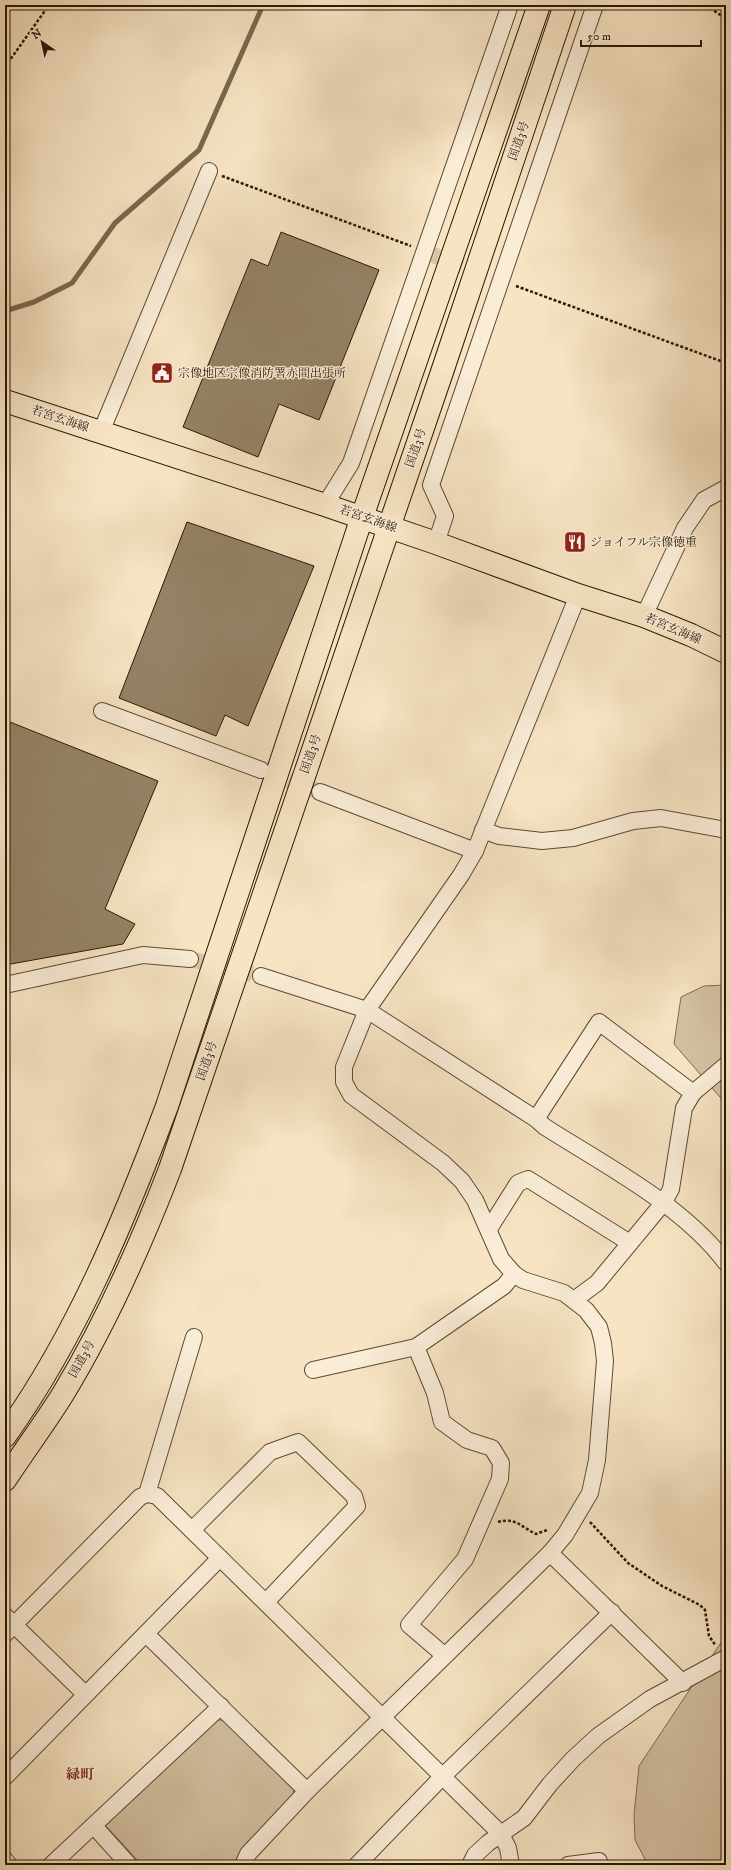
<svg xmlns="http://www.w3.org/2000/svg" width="731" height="1870" font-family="'IM FELL DW Pica','Noto Serif JP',serif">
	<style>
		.green { fill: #d4c1a2; stroke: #7f6c52 }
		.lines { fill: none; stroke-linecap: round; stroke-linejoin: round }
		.stream { stroke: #7b684f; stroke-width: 5 }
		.building { fill: #958267; stroke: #2a1703 }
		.street-tunnel { stroke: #d8c5a6; stroke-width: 16; stroke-dasharray: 16 8; stroke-linecap: butt }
		.street-casing { stroke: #5d4a33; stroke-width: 18 }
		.primary-casing { stroke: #2a1703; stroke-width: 24 }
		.highway-casing { stroke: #2a1703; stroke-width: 24 }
		.path { stroke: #2a1703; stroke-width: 2.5; stroke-dasharray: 3 2; stroke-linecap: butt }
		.street { stroke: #faedd8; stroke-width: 16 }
		.primary { stroke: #f7e4c3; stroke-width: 22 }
		.highway { stroke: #f7e4c3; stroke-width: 22 }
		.labels { text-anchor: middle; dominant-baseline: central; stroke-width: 3; stroke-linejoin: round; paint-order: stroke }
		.street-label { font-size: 12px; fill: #2a1703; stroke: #faedd8 }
		.poi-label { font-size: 12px; fill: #2a1703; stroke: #faedd8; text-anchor: start }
		.quarter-label { font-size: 14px; font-weight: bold; fill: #7a1f14; stroke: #faedd8 }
	</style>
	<rect width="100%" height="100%" fill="#f7e4c3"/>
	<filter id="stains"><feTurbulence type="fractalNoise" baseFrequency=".005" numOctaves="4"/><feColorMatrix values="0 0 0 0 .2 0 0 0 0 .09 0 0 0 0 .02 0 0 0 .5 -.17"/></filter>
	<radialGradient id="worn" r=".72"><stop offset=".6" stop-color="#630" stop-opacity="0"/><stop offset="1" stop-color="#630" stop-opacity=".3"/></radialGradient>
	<g class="green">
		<path d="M726,985V1104L674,1044L681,997L704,986Z"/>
		<path d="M726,1635V1865H648L635,1840L634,1815L639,1766Z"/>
		<path d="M217,1720H226L294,1789L293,1796L255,1834L234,1865H142L104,1824Z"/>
	</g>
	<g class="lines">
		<path class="stream" d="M5,311L34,302L72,283L115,223L199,150L263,5"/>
	</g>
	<g class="building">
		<path d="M281,232L379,270L319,420L279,404L258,457L183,427L251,259L268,266Z"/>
		<path d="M187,522L314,566L248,726L225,715L216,736L119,698Z"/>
		<path d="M5,720L158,781L105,909L135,924L123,944L5,965Z"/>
	</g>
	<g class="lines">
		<g class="street-tunnel">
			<path d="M425,252L500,280"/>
			<path d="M266,772L320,792"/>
			<path d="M190,959L261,976"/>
		</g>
		<g class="street-casing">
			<g id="street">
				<path d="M101,432L209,171"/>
				<path d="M325,505L351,463L510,5"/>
				<path d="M436,543L445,516L431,485L595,5"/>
				<path d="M644,616L685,528L704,500L726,488"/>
				<path d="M102,711L261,770"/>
				<path d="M320,792L475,851"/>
				<path d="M483,830L499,836L542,841L573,838L633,821L661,818L726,830"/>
				<path d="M261,976L367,1010L536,1119L545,1127C605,1165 684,1206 726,1263"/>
				<path d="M5,985L143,955L190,959"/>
				<path d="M693,1093L726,1065"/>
				<path d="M536,1119L599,1022L693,1093L684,1108L671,1189L664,1202L597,1283L574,1300"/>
				<path d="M489,1229L518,1183L528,1179L630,1243"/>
				<path d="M416,1347L435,1393L442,1422L467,1440L492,1448L501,1463L500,1479L465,1559L409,1625L444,1655"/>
				<path d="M313,1370L416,1347L504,1286L514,1274"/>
				<path d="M147,1494L194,1337"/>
				<path d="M192,1530L270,1452L298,1442L354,1496L357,1506L266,1602"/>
				<path d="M550,1553L683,1683"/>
				<path d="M5,1616L85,1694"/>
				<path d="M5,1634L140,1497L147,1494L157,1496L501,1834L508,1848L511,1865"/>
				<path d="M146,1634L307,1791"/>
				<path d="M5,1777L220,1558"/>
				<path d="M94,1826L129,1865"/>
				<path d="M5,1860L9,1865"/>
				<path d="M51,1865L221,1706"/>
				<path d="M243,1865L248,1854L307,1791L550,1553L565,1535L590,1493L597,1460L605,1361L603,1343L599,1327L586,1310L564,1293L523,1280L514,1274L501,1259L475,1200L462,1181L443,1163L351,1095L344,1082V1067L367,1010L461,875L475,851L578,595"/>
				<path d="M357,1865L443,1776L612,1612"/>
				<path d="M470,1865L475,1855L488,1843L524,1818L550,1784L573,1759L598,1736L650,1699L726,1658"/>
				<path d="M568,1865L599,1861"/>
			</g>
		</g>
		<g class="primary-casing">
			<path id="primary" d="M5,401L325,505L436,543L578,595L644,616L691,635L726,652"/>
		</g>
		<g class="highway-casing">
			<g id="highway">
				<path d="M5,1436C77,1335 124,1221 167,1106L362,517L539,5"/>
				<path d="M5,1480C24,1451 45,1423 63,1394C106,1323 140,1247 170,1169L441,375L565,5"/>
			</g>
		</g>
		<g class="path">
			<path d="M706,5L726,19"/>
			<path d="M5,67L49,5"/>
			<path d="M222,176L411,246"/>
			<path d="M516,286L726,363"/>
			<path d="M498,1522C516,1517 521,1527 536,1534L547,1530"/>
			<path d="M590,1522L628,1563L662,1586L700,1605L705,1610L709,1636L716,1646"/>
		</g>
		<use href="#street" class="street"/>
		<use href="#primary" class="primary"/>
		<use href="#highway" class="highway"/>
	</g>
	<defs>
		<g id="civic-square" transform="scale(1.15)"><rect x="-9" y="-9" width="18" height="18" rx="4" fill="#8f2418" stroke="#faedd8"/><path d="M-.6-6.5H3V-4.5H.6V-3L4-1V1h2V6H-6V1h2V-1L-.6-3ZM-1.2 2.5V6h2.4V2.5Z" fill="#fff"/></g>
		<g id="restaurant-square" transform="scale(1.15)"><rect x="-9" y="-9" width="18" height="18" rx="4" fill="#8f2418" stroke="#faedd8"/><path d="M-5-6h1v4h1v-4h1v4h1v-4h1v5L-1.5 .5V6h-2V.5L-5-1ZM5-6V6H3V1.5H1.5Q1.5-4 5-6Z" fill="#fff"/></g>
	</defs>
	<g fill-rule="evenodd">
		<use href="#civic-square" x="162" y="373"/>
		<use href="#restaurant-square" x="575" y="542"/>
	</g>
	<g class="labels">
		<g class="street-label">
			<text transform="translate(519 141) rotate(-71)">国道3号</text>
			<text transform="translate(60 419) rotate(18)">若宮玄海線</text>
			<text transform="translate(416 448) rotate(-71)">国道3号</text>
			<text transform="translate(368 519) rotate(19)">若宮玄海線</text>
			<text transform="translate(673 629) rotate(23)">若宮玄海線</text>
			<text transform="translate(311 754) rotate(-71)">国道3号</text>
			<text transform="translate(207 1061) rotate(-71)">国道3号</text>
			<text transform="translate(82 1359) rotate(-61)">国道3号</text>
		</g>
		<g class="poi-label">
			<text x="178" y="373">宗像地区宗像消防署赤間出張所</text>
			<text x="590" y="542">ジョイフル宗像徳重</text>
		</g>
		<g class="quarter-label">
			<text x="80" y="1775">緑町</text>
		</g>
	</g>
	<rect width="731" height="1870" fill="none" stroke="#f7e4c3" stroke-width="20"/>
	<rect x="6" y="6" width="719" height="1858" fill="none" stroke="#2a1703" stroke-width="2"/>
	<rect x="10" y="10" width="711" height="1850" fill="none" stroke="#2a1703"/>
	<g transform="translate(42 42) rotate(326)" stroke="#faedd8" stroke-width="3" paint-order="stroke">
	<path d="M0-3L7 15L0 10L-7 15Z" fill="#2a1703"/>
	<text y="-6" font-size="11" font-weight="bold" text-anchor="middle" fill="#2a1703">N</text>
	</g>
	<path d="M581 40v6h120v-6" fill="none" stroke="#2a1703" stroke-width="2"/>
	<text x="587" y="40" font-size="12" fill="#2a1703" stroke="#faedd8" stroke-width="3" paint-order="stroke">50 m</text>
	<rect width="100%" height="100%" filter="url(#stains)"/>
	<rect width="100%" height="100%" fill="url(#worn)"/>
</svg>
